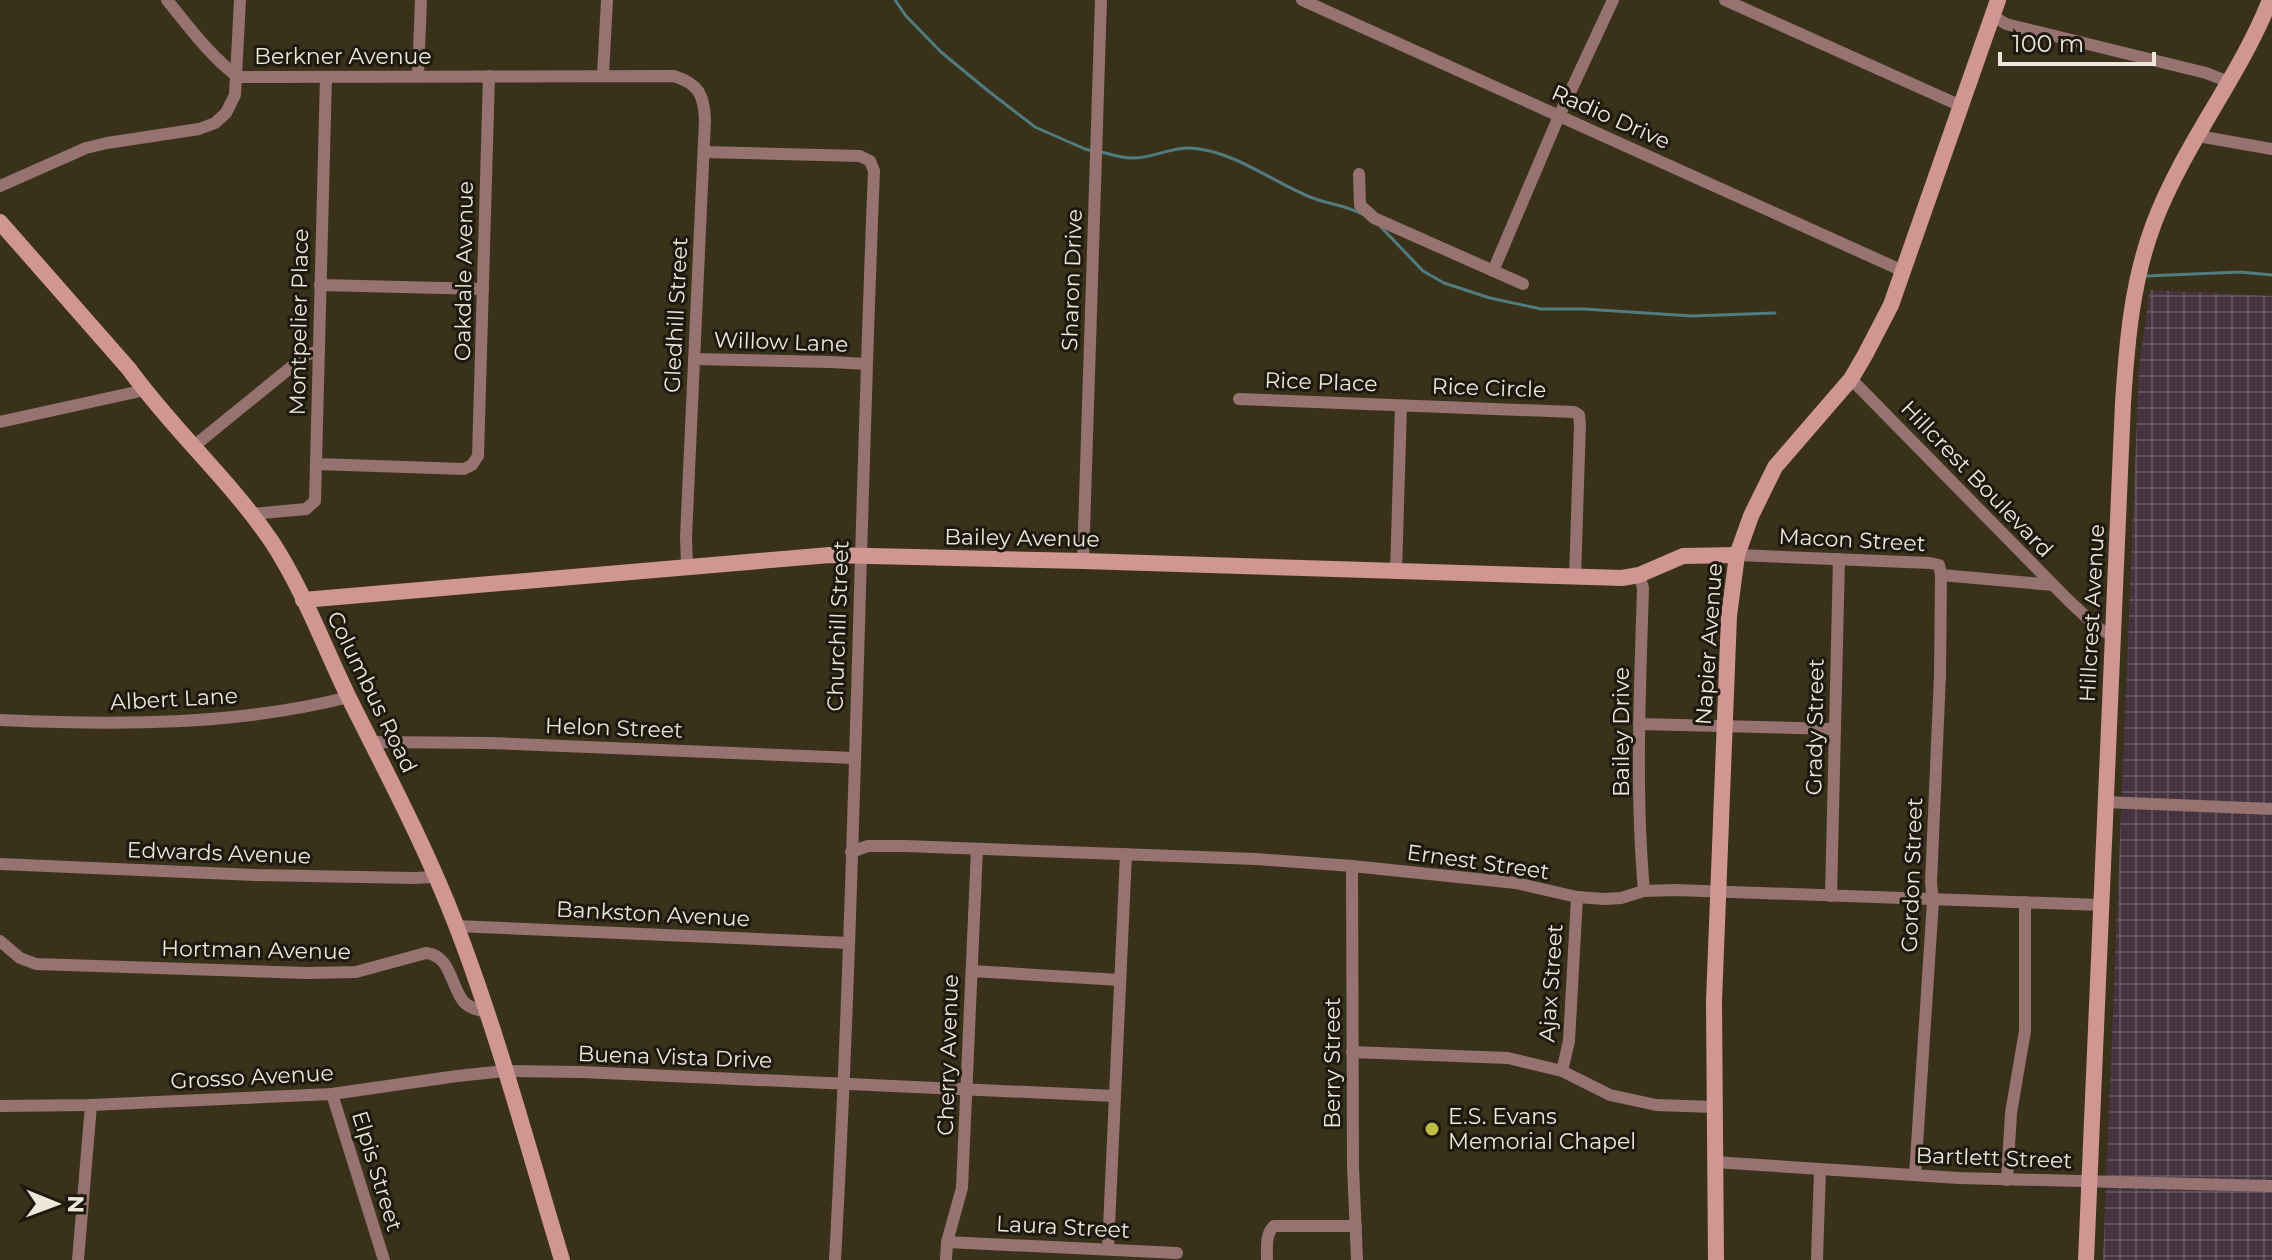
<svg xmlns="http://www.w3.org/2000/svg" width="2272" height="1260" font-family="Montserrat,sans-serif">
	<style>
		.industrial { fill: url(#industrial-grid) }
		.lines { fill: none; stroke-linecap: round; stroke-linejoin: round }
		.stream { stroke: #517c7e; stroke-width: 3 }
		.street { stroke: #967270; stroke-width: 12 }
		.secondary { stroke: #cf9692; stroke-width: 16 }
		.poi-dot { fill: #bebe42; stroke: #1d190f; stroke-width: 3 }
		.labels { text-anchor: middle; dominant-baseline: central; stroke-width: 6; stroke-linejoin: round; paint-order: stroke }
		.street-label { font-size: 22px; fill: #ede7da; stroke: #1d190f }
		.poi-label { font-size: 22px; fill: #ede7da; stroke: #1d190f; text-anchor: start }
	</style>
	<defs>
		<pattern id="industrial-grid" width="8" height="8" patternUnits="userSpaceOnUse" patternTransform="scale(2)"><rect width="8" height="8" fill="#45343f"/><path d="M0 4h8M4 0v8" fill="none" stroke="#60515a"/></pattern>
	</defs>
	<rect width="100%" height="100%" fill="#3a311a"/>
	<path class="industrial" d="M2150,290L2272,296V1260H2103L2139,367Z"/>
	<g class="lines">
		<g class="stream">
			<path d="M895,0L906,16L941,52L987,90L1035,127L1085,149L1093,151"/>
			<path d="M1101,152C1110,154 1121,158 1131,158C1151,159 1170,147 1191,148C1234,151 1271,181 1310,197C1327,204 1345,205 1362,214"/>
			<path d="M1381,227L1423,271L1444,283L1490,298L1541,309H1584L1692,316L1775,313"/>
			<path d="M2147,276L2240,272L2272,275"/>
		</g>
		<g class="street">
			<path d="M167,0C189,27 210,56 238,77"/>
			<path d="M1302,0L1903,271"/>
			<path d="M1725,0L1961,106"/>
			<path d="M1993,16L2006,24L2206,73L2229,82"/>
			<path d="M603,75L607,0"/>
			<path d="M418,76L421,0"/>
			<path d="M238,77L674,76C699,84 704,95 705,120L686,537L687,566"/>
			<path d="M2198,136L2272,149"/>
			<path d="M704,152L860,156L870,161L874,171C859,534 855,897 835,1260"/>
			<path d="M1359,174L1360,205L1374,218L1523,284"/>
			<path d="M0,186L86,148L107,143L199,129L215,123L226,113L235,95L240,0"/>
			<path d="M1493,271L1559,116L1613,0"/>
			<path d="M320,285L483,289"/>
			<path d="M694,359L831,362L866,364"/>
			<path d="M1851,379L2068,600L2098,628L2113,636"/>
			<path d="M1239,399L1574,412L1579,415L1580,424L1575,577"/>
			<path d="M0,422L145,390"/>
			<path d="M194,446L306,355L319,351"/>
			<path d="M316,464L464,469L472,465L478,456L489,76"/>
			<path d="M251,514L306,509L315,501L326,77"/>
			<path d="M1737,555L1930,563L1939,565L1941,575L1940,675L1931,883L1933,901L1915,1175"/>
			<path d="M1083,561L1101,0"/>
			<path d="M1396,572L1401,406"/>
			<path d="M1639,575L1643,588C1640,689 1635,790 1644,891"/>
			<path d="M1941,575L2053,585"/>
			<path d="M0,720C116,725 235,726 349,697"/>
			<path d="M1639,724L1835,729"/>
			<path d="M372,742L489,743L855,758"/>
			<path d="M2105,802L2272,809"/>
			<path d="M851,852L868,846H904L1256,859L1352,866L1516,883L1577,897L1605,899L1621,898L1644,891L1676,890L2100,905"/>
			<path d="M0,864L255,875L414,878L436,877"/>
			<path d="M1352,866L1353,1167L1357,1260"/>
			<path d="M1831,896L1839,559"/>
			<path d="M456,926L849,943"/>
			<path d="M0,941L20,958L36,964L307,973L356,972L426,953C451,956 450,984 463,1001C469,1008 478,1010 486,1012"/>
			<path d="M972,971L1120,980"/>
			<path d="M1352,1052L1508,1058L1562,1071L1610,1095L1656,1105L1714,1107"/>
			<path d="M1562,1071L1569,1041L1577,897"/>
			<path d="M332,1094L384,1260"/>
			<path d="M0,1106L91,1105L332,1094L457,1076L505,1071L582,1072L1115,1096"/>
			<path d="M1714,1162L1959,1178L2272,1186"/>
			<path d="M2007,1180L2011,1113L2025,1031V902"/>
			<path d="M947,1242L1177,1253"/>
			<path d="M1108,1249L1126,854"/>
			<path d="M78,1260L91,1105"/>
			<path d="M946,1260L947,1242L962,1188L977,849"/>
			<path d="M1267,1260C1267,1249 1265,1234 1274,1226H1356"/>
			<path d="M1817,1260L1820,1169"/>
		</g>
		<g class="secondary">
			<path d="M0,222L129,369C173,430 230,480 272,542C304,591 324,647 350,700C387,774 426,847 456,925C498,1034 528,1148 562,1260"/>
			<path d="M303,600L830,555L1083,561L1622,578L1639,575L1683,556L1737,555"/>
			<path d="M1716,1260L1714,1001L1729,616L1737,555L1751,516L1775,467L1851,379L1865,355L1891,305L1998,0"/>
			<path d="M2086,1260L2123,403C2127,341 2132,281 2154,223C2184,144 2239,78 2270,0"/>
		</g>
	</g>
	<circle class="poi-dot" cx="1432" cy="1129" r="8"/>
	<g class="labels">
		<g class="street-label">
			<text x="343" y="56">Berkner Avenue</text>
			<text transform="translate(1611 117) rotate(24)">Radio Drive</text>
			<text transform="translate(464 271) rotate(-89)">Oakdale Avenue</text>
			<text transform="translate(1072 280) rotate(-88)">Sharon Drive</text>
			<text transform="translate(676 315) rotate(-87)">Gledhill Street</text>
			<text transform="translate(299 322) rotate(-89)">Montpelier Place</text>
			<text transform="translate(781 342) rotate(2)">Willow Lane</text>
			<text transform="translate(1321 382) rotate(2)">Rice Place</text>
			<text transform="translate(1489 388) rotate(2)">Rice Circle</text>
			<text transform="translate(1977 479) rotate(46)">Hillcrest Boulevard</text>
			<text transform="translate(1022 538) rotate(1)">Bailey Avenue</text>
			<text transform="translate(1852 540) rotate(3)">Macon Street</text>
			<text transform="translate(2092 613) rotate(-87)">Hillcrest Avenue</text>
			<text transform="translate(838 626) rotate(-88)">Churchill Street</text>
			<text transform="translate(1709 644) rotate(-86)">Napier Avenue</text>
			<text transform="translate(372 692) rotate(64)">Columbus Road</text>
			<text transform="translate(174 699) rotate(-3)">Albert Lane</text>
			<text transform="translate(1815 727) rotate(-89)">Grady Street</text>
			<text transform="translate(614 728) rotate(2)">Helon Street</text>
			<text transform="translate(1621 732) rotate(-90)">Bailey Drive</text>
			<text transform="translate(219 853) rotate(2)">Edwards Avenue</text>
			<text transform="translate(1478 862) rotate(8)">Ernest Street</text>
			<text transform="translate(1912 875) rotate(-88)">Gordon Street</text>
			<text transform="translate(653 914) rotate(3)">Bankston Avenue</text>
			<text transform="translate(256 950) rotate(1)">Hortman Avenue</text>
			<text transform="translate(1551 983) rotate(-86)">Ajax Street</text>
			<text transform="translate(948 1055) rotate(-88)">Cherry Avenue</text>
			<text transform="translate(675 1057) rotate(2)">Buena Vista Drive</text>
			<text transform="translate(1332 1063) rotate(-90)">Berry Street</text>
			<text transform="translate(252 1077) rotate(-3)">Grosso Avenue</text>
			<text transform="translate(1994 1158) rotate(2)">Bartlett Street</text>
			<text transform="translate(377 1171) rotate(73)">Elpis Street</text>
			<text transform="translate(1063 1227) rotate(3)">Laura Street</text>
		</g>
		<g class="poi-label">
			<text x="1448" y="1116">E.S. Evans<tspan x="1448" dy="25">Memorial Chapel</tspan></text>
		</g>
	</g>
	<g transform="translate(56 1204) rotate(91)" stroke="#1d190f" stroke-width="6" paint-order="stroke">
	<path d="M0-6L14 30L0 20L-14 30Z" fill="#ede7da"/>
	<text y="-12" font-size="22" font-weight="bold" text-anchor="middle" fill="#ede7da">N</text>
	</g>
	<path d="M2000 52v12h154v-12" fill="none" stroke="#ede7da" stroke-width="4"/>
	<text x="2012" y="52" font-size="24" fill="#ede7da" stroke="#1d190f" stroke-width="6" paint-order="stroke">100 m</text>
</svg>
